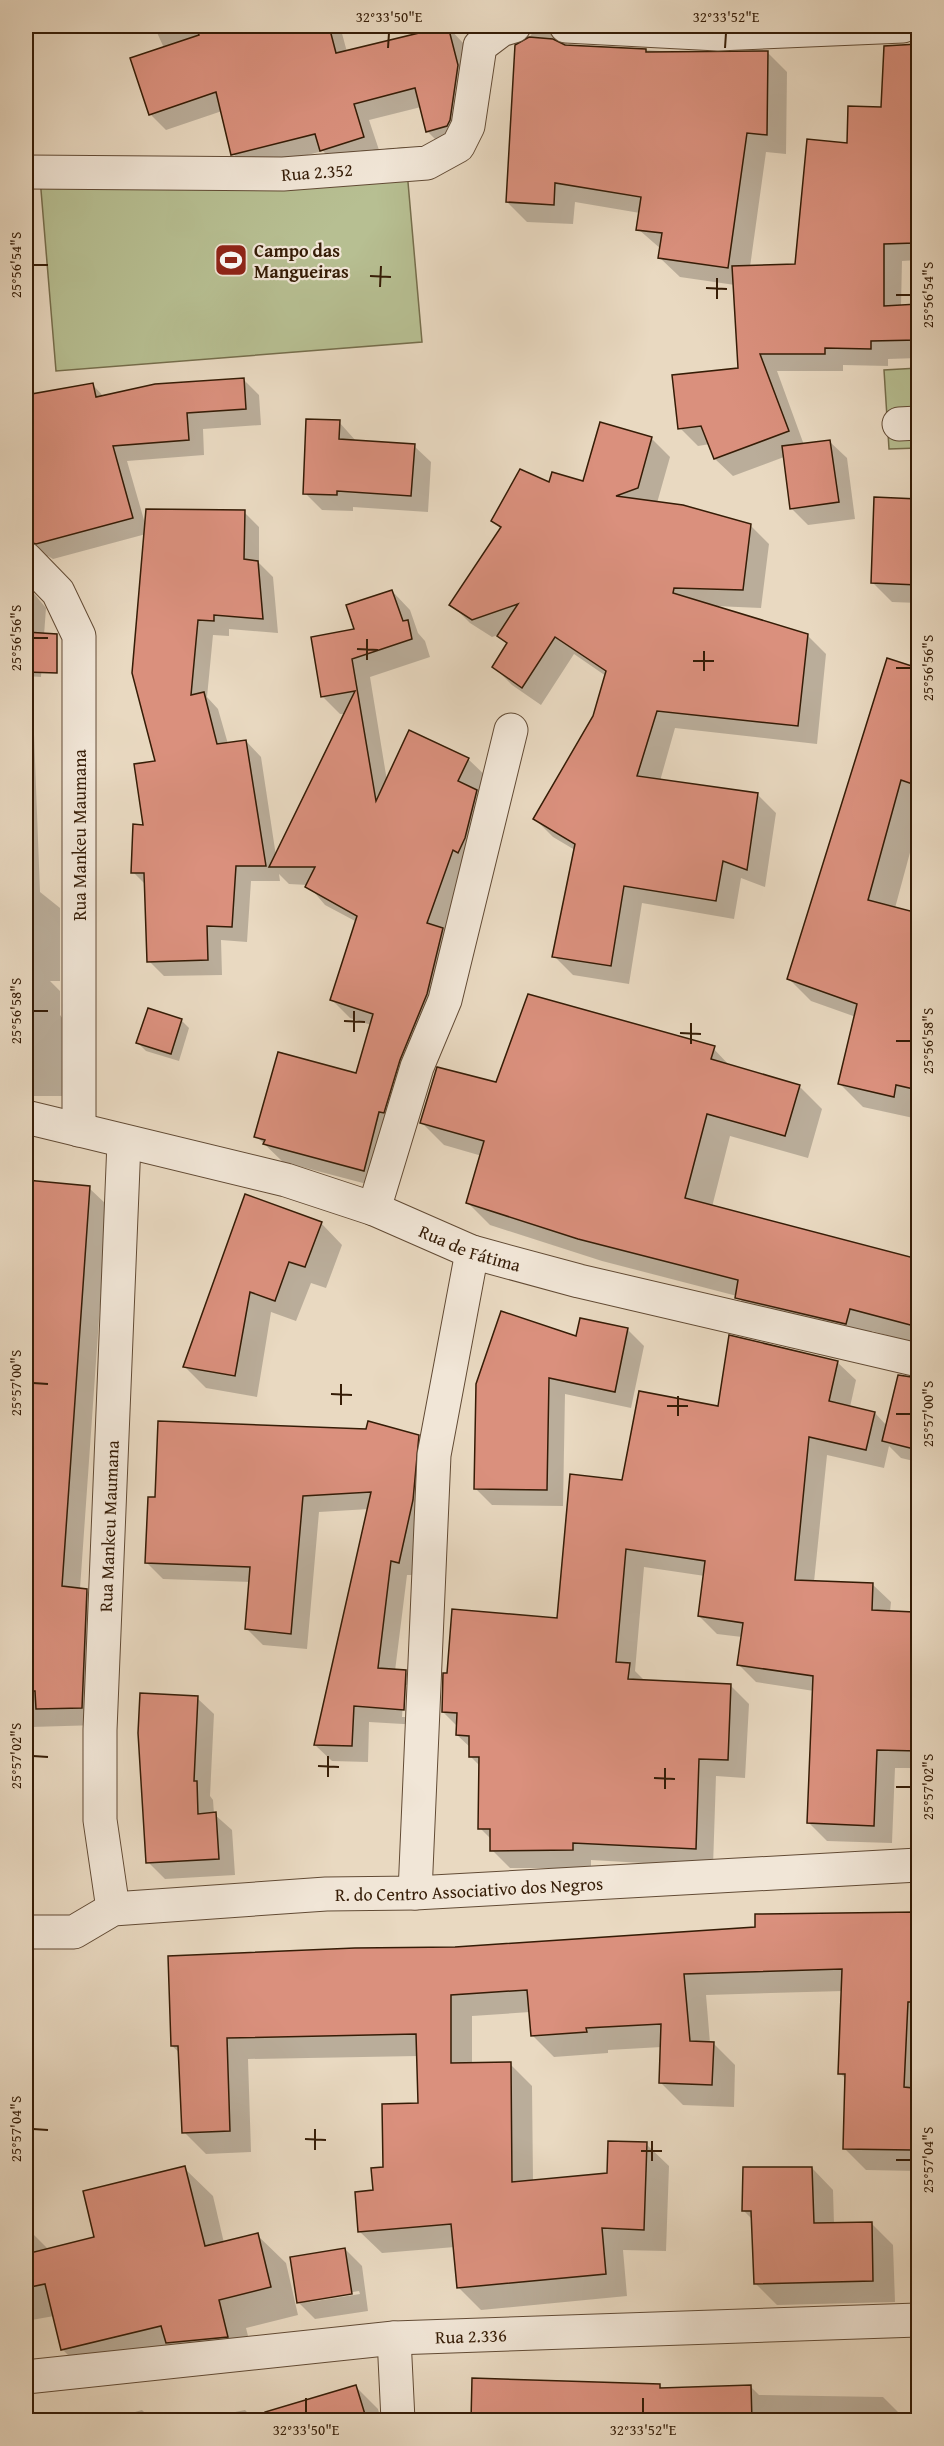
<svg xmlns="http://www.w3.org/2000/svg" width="944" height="2446" font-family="'Gentium Book Plus',serif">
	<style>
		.green { fill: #b7bf92; stroke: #766e4c; stroke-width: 1.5 }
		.shadow { fill: #0003; fill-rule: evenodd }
		.building { fill: #da907d; stroke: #351c06; stroke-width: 1.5 }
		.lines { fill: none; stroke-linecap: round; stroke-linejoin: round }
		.minor-casing { stroke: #624b35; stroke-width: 35 }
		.minor { stroke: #f1e6d7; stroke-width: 33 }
		.ticks { fill: none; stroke: #351c06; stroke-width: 2 }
		.labels { text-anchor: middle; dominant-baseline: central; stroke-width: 4.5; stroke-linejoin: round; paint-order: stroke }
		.street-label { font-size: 18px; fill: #351c06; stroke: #f1e6d7 }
		.poi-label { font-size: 18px; font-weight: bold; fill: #351c06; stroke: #f1e6d7; text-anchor: start }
		.neatline { fill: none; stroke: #351c06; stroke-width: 2 }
		.ticks-label { font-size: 15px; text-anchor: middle; fill: #351c06 }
	</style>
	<rect width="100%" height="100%" fill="#e9d9c1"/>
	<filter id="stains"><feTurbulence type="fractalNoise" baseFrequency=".00333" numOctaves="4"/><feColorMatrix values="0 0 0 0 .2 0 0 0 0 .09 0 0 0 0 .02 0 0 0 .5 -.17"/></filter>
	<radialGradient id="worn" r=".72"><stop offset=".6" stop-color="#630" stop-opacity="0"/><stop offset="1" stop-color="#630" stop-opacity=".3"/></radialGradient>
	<g class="green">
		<path d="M405,148L422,342L56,371L40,178Z"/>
		<path d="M918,368V448L889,449L884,370Z"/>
	</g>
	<g class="shadow">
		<path d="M154,26H340L347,52L448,27L464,44L474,82L443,147L427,131L421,107L369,120L380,153L338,166L323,151L249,170L233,154L222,111L166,130L150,114L164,48Z"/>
		<path d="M533,26H884L569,36L566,46L717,54L767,52L787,72L786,154L766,152L750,267L796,265L848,144L882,108L884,58L918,55V260L902,261L901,306H918V358L888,359V366L843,365V371H777L804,445L830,442L847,458L855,519L808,525L791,508L784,457L733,476L715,459L710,444L698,446L680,428L739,369L735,285L680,277L660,258L661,249L638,229L640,213L575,202L573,224L527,222L507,202L528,40L534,30Z"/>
		<path d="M243,379L259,395L261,425L203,429L204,455L127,461L146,527L244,512L259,527V563L273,577L278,633L229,629V636L213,635L207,697L218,709L228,744L246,741L261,757L276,856L345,714H340L322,696L356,631L392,591L410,610L418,633L425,641L430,657L370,677L387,781L468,759L487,777L382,1188L283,1162L256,1136L357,1075L371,1025L350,1018L332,1000L357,922L325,905L308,885L289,884L279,874L280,881H251L247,942L221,940L222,975L164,976L149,961L146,885L133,872L157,762L146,534L53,559L48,556L36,557L26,546V396L93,385L104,397Z"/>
		<path d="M339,422L356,441L414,446L431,462L428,512L353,507V511L322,510L305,493Z"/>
		<path d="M651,438L670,457L657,503L750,525L769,544L761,608L715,606L807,635L826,654L817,744L675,728L660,781L757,794L776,813L765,887L741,878L734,919L642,903L629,984L573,975L554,956L575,850L553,837L535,819L594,716L606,676L574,654L541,705L512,685L494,667L508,645L498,635L492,637L470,623L451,604L501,529L493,521L550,484L584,483Z"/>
		<path d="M875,499L918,501V603L892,602L872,582Z"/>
		<path d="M26,584L46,608L41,677L26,676Z"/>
		<path d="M899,663L918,669V823L895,908L918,915V1119L863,1107L840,1084L856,1017L811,1001L788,978Z"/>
		<path d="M26,725L34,734L40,892L60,908V981H50L60,991V1015L63,1019L64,1096H26Z"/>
		<path d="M181,1020L189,1028L179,1061L146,1051L138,1043Z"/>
		<path d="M711,1046L730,1066L799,1086L822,1109L808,1158L730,1136L712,1207L918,1260V1344L872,1331L869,1346L760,1321L737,1296L602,1261L490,1225L467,1202L482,1156L444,1145L421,1122L496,1084Z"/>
		<path d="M26,1182L89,1188L107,1205L80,1589L86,1590L104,1608L99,1725L31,1727L27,1769Z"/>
		<path d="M246,1196L321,1223L342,1245L326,1288L311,1283L296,1321L271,1312L257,1397L206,1388L184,1366Z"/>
		<path d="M627,1329L644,1346L631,1408L565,1394L563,1506L492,1505L475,1488L477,1385L577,1337Z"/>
		<path d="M837,1362L856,1380L850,1407L875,1413L887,1426L896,1391L918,1396V1462L901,1458L889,1446L884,1468L827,1455L814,1582L872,1584L891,1602L890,1612L913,1613L918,1618V1768H895L892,1843L827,1841L809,1823L814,1691L756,1682L738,1664L742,1637L717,1634L699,1616L705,1576L644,1567L635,1671L645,1681L730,1685L749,1704L745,1778L716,1776L713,1867L591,1860V1868H510L492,1850V1840L480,1828V1766L470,1756L471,1748L457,1735V1726L443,1712L559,1620L623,1481L720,1407Z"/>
		<path d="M418,1437L434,1453L416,1575H407L395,1671L405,1672L422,1688L420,1725L369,1722L368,1762L332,1761L315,1745L369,1509L319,1512L307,1649L263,1645L247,1629L251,1582L163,1579L147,1563ZM404,1685H407L405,1717H402Z"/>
		<path d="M197,1698L214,1714L210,1796L213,1800L214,1814L232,1830L235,1875L165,1879L148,1862Z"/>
		<path d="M918,1913V2171L866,2170L844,2148L846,2079L840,2073L843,1991L706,1995L710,2043H713L735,2065L734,2107L683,2105L661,2083L662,2047L608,2050V2053L554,2057L532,2035L530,2012L472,2016V2064H510L532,2086L533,2181L608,2174L646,2144L669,2166L666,2251L623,2250L627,2296L481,2310L459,2288L455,2247L382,2253L359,2231L375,2192L419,2105L418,2056L248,2059L251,2152L206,2154L184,2132L180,2053L172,2046L455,1949L756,1928V1916Z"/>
		<path d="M184,2168L213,2196L224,2243L257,2235L286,2263L298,2315L246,2328L255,2364L90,2377L62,2349L54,2316L26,2321V2227L49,2250L96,2238Z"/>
		<path d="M812,2168L833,2190L834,2224L871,2223L893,2245L895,2302L777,2305L755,2283L753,2220L744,2211Z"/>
		<path d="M345,2249L362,2266L368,2311L315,2319L298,2302ZM359,2291L360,2294L310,2302V2299Z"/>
		<path d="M660,2386L663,2389L751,2387L759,2395L883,2397L906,2420H473Z"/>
		<path d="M356,2387L378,2409L381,2420H195L245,2410L252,2417Z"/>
		<path d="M142,2410L152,2420H107Z"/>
	</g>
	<g class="building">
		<path d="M196,26H329L336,53L448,26L458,65L450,120L447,126L426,132L415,88L354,104L364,137L320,151L315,134L231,155L216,92L149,115L130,58L199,35Z"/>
		<path d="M529,37L553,39L565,45L646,49V52L768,51L767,135L747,133L728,268L658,258L662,233L636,230L641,197L555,183L554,205L506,202L515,45Z"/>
		<path d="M918,44V232H915V243L884,244V306L918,304V340L871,341V349L825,348V354H760L789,431L714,459L701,426L678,429L672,375L738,368L732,266L795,264L807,139L847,143L848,106L881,107L884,46Z"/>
		<path d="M244,378L246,409L187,413L189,440L113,446L133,518L36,544L26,541V395L93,383L96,397L155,384Z"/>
		<path d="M306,419L340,420L339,439L415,444L411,496L337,491V495L303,494Z"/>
		<path d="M600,422L652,437L638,488L616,496L683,505L751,524L743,590L674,588L673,593L808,634L798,726L657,711L637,776L758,793L747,870L723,861L716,901L624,886L611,966L552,957L575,844L533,819L593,716L606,671L555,637L522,688L492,667L507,643L497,636L518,604L472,620L449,605L501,527L491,521L520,469L549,482L552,472L583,481Z"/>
		<path d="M830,440L839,502L790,509L782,446Z"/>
		<path d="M874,497L918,499V585L871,583Z"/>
		<path d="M146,509L245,510L244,559L258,561L263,619L214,615V621L198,620L191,695L204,692L217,744L246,740L266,866H236L232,927L207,926L208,960L147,962L144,873H131L133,824L143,825L134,764L155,761L132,673Z"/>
		<path d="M392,590L403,621L408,620L412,639L352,659L376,801L409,730L469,758L458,781L477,790L465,838L458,853L453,850L427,923L443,928L427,994L400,1060L384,1113L379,1112L364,1171L263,1144L265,1140L254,1137L278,1052L356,1073L373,1014L330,1000L357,916L305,887L315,867H269L355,691L321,697L311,637L354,629L346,605Z"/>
		<path d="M26,632L57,634V673L26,672Z"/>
		<path d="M887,658L918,668V786L901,780L868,900L918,913V1090L896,1085L894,1097L838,1084L857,1004L787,979Z"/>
		<path d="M528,994L715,1046L711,1059L800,1085L785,1136L707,1114L685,1198L918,1259V1327L850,1309L846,1324L735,1298L738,1280L578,1239L466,1203L484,1141L420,1123L437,1067L496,1082Z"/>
		<path d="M148,1008L182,1019L171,1054L136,1043Z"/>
		<path d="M26,1180L90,1186L62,1586L87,1589L82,1708L36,1709L35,1691H26Z"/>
		<path d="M245,1194L322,1222L305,1267L289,1262L275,1301L250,1292L235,1376L183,1367Z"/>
		<path d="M501,1311L576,1336L580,1318L628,1328L615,1392L549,1378L547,1490L474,1489L476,1384Z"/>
		<path d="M729,1335L838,1361L829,1401L875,1412L866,1450L809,1437L795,1580L873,1583L872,1610L914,1612L912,1673H918V1751L877,1750L874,1826L807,1823L813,1676L737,1665L743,1623L698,1616L705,1561L626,1549L616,1662L630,1663L628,1679L731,1684L728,1760L699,1759L696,1849L573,1843V1850L490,1851V1829H478L479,1757H469V1736L456,1735L457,1713L442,1712L443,1673H447L452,1609L557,1618L570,1474L622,1480L639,1391L718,1406Z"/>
		<path d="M898,1375L918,1378V1450L882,1441Z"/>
		<path d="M158,1421L366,1429L368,1421L419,1435L413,1500L399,1563L391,1561L378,1668L406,1670L404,1710L354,1706L352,1746L314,1745L371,1492L303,1496L291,1634L245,1629L250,1567L145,1563L148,1497H155Z"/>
		<path d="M140,1693L198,1696L194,1781H197L198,1814L216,1812L219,1859L146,1863L138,1733Z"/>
		<path d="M918,1912V2002H908L904,2087L913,2088L912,2150L843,2149L845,2074H838L842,1969L684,1974L690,2041L714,2042L712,2085L659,2083L661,2024L586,2028L587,2032L531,2036L527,1990L451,1995V2063L511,2062L512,2182L607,2173L608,2141L647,2142L644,2230L602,2228L606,2274L457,2288L451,2224L358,2232L355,2192L373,2190L371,2168L383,2167L382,2104L418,2103L416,2034L227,2038L230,2131L182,2133L178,2046H171L168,1956L355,1948L455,1947L755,1927V1914Z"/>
		<path d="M185,2166L205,2246L258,2233L271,2287L219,2300L228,2337L166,2343L161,2326L61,2350L45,2284L26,2288V2254L94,2237L83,2191Z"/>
		<path d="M743,2167H812L814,2223L872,2222L873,2281L754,2284L751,2211H742Z"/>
		<path d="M345,2248L352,2294L297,2303L290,2257Z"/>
		<path d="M472,2378L660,2384V2388L751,2385L752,2421H471Z"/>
		<path d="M356,2385L367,2421H266L265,2412Z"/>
	</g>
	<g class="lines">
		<g class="minor-casing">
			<g id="minor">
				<path d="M566,26L718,34L903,26"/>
				<path id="s1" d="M26,172L283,174L427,163L458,146L468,126L480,46L501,30L514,26"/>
				<path d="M899,424L918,423"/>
				<path d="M26,559L58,592L79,636V1130"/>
				<path id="s2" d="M26,1117L286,1180L374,1209L472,1252L579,1281L918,1360"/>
				<path d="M374,1209L417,1067L445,1000L511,730"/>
				<path d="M415,1893L434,1455L472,1252"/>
				<path id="s3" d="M113,1909L100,1820V1730L124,1142"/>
				<path id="s4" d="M26,1932H74L113,1909L326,1894L415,1893L918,1865"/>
				<path d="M394,2338L398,2420"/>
				<path id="s5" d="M26,2377L394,2338L918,2320"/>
			</g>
		</g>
		<use href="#minor" class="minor"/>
	</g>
	<path class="ticks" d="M388,48L389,33M725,48L726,33M33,265H48M370,276L391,277M380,287L381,266M706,288L727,289M896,295H911M717,299V278M33,638H48M357,649L378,650M367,660V639M693,661H714M896,668H911M704,671V651M33,1011H48M344,1021L365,1022M354,1032V1011M680,1033L701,1034M896,1041H911M691,1044V1023M33,1383L48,1384M331,1394L352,1395M341,1405V1384M667,1406H688M896,1414H911M678,1416V1396M33,1756L48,1757M318,1766L339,1767M328,1777V1756M654,1778L675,1779M896,1787H911M665,1789V1768M33,2129L48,2130M305,2139L326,2140M315,2150V2129M641,2151H662M896,2160H911M652,2161V2141M306,2413V2398M643,2413V2398"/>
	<defs>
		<g id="stadium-square" transform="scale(1.725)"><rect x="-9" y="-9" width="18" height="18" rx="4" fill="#8f2418" stroke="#f1e6d7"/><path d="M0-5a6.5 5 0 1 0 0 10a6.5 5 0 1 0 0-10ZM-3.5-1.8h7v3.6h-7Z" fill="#fff"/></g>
	</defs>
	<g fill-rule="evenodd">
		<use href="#stadium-square" x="231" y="260"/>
	</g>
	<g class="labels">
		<g class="street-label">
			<text stroke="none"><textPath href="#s1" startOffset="291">Rua 2.352</textPath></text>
			<text transform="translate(79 835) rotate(-90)">Rua Mankeu Maumana</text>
			<text stroke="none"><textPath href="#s2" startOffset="464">Rua de Fátima</textPath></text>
			<text stroke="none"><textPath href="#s3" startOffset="384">Rua Mankeu Maumana</textPath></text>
			<text stroke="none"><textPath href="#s4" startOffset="450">R. do Centro Associativo dos Negros</textPath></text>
			<text stroke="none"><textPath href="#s5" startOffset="447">Rua 2.336</textPath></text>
		</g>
		<g class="poi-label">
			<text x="254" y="250">Campo das<tspan x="254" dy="21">Mangueiras</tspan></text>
		</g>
	</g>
	<rect width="944" height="2446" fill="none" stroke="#e9d9c1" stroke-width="66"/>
	<rect x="33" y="33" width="878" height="2380" class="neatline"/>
	<g class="ticks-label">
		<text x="389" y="22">32°33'50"E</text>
		<text x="726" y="22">32°33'52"E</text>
		<text transform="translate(16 265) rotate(-90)" y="5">25°56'54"S</text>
		<text transform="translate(928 295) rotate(-90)" y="5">25°56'54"S</text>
		<text transform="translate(16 638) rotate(-90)" y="5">25°56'56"S</text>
		<text transform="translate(928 668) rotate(-90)" y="5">25°56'56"S</text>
		<text transform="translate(16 1011) rotate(-90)" y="5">25°56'58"S</text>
		<text transform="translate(928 1041) rotate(-90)" y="5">25°56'58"S</text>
		<text transform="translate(16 1383) rotate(-90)" y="5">25°57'00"S</text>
		<text transform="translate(928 1414) rotate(-90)" y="5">25°57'00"S</text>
		<text transform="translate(16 1756) rotate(-90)" y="5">25°57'02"S</text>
		<text transform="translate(928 1787) rotate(-90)" y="5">25°57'02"S</text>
		<text transform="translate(16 2129) rotate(-90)" y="5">25°57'04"S</text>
		<text transform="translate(928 2160) rotate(-90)" y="5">25°57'04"S</text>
		<text x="306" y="2435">32°33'50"E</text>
		<text x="643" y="2435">32°33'52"E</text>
	</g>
	<rect width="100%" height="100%" filter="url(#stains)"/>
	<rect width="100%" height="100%" fill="url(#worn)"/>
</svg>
